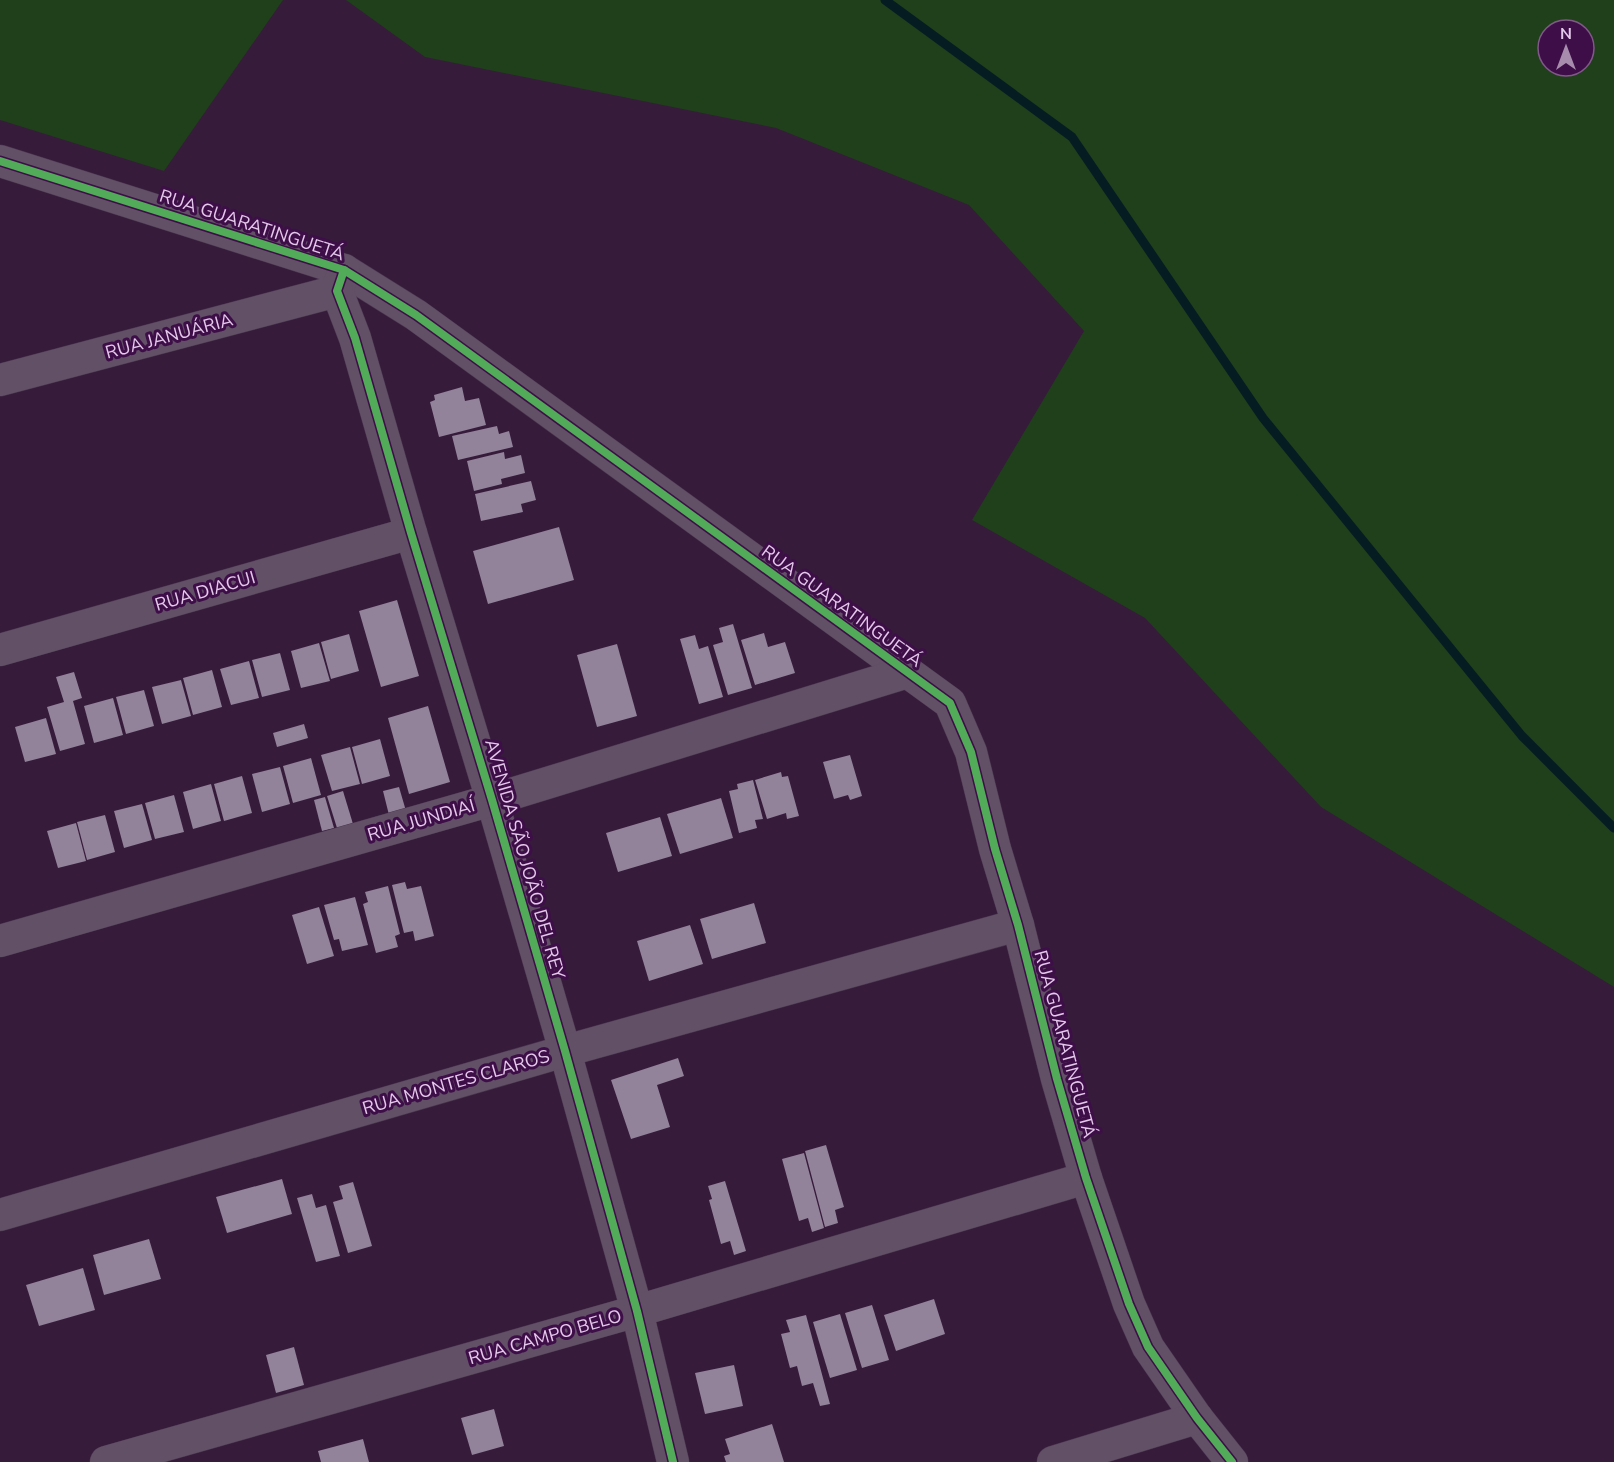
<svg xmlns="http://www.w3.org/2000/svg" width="1614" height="1462" font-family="'Nunito Sans',sans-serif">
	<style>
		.green { fill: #203f1b; fill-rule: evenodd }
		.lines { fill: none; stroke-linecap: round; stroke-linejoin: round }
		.stream { stroke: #051d22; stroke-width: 9 }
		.building { fill: #92829a }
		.minor-casing { stroke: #48344c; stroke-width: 33 }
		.minor { stroke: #625066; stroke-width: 32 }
		.cycleway-casing { stroke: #3e0e48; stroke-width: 11 }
		.cycleway { stroke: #51ab58; stroke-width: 8 }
		.labels { text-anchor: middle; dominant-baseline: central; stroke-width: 6; stroke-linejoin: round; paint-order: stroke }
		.street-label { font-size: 18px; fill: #e5c9eb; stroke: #3e0e48 }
	</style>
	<rect width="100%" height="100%" fill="#361b3b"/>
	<g class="green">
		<path d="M0,0H283L164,171L0,120Z"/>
		<path d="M346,0H1614V987L1321,807L1145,618L972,520L1084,331L969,205L776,128L425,57ZM1548,30H1584V66H1548Z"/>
	</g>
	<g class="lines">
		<path class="stream" d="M885,0L1072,137L1263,418L1522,736L1614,828"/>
	</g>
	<g class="building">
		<path d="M462,387L465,401L479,398L486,425L439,437L430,402L435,400L434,395Z"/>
		<path d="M497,426L499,434L509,431L513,447L458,460L452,436Z"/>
		<path d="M504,452L505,459L521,455L525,473L501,479L502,484L474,491L467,461Z"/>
		<path d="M531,481L536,500L521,504L523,512L481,521L475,494Z"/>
		<path d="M559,527L574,580L488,604L473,551Z"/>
		<path d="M397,600L419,676L381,687L359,611Z"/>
		<path d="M733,624L752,688L728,695L713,645L723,642L719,628Z"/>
		<path d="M764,633L768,647L785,642L795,673L755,685L741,640Z"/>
		<path d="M349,634L359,671L331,679L321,642Z"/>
		<path d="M695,635L699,649L708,646L723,697L699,704L680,639Z"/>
		<path d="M319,643L330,681L301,688L291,651Z"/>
		<path d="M617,644L637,716L597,727L577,655Z"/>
		<path d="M280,653L290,690L262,697L252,660Z"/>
		<path d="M249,661L259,698L231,705L220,669Z"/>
		<path d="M212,670L222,707L193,715L183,678Z"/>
		<path d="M74,672L82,698L73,701L85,744L60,751L47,707L64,702L56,677Z"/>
		<path d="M181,680L191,716L162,724L152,687Z"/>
		<path d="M144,690L154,726L126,734L116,697Z"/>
		<path d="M113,698L123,735L94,743L84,706Z"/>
		<path d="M428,706L450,782L409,794L388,718Z"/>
		<path d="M46,718L56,754L25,762L15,727Z"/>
		<path d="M304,724L308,738L277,747L273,733Z"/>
		<path d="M380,739L390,776L362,784L352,747Z"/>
		<path d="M350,747L360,784L332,791L321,755Z"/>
		<path d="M850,755L862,796L850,800L848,795L834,799L823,762Z"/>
		<path d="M311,758L321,795L293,803L283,766Z"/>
		<path d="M280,767L290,804L262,812L252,774Z"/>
		<path d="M781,772L782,777L788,776L799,816L787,819L786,813L767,819L755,780Z"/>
		<path d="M242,776L252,813L224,821L214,784Z"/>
		<path d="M753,780L763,819L755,820L757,828L739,833L729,791L738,789L737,784Z"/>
		<path d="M211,784L221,821L193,829L183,792Z"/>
		<path d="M399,787L406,811L389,815L383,791Z"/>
		<path d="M343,791L353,824L337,828L327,796Z"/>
		<path d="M174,795L184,832L155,839L145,803Z"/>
		<path d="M325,797L334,828L322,831L314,800Z"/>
		<path d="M721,798L733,838L680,854L667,814Z"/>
		<path d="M142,804L152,840L124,848L114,811Z"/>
		<path d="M105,815L115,852L87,860L77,822Z"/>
		<path d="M660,817L672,856L618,872L606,833Z"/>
		<path d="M76,823L86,861L58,868L47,831Z"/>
		<path d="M405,882L407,889L421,886L434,936L415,941L413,931L404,933L392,885Z"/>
		<path d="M388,886L400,934L395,936L398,947L376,953L363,904L368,902L365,892Z"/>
		<path d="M355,897L368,945L342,951L339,939L334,940L324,905Z"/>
		<path d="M754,903L766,943L712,959L700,919Z"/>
		<path d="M319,907L334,956L307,964L292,915Z"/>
		<path d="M690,925L703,964L649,981L637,941Z"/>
		<path d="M678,1058L684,1076L657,1085L670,1127L631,1139L611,1080Z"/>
		<path d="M826,1145L844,1207L835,1210L838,1223L825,1227L805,1151Z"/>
		<path d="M804,1153L824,1228L812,1232L808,1218L799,1221L782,1159Z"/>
		<path d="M282,1179L292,1214L227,1233L216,1197Z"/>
		<path d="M725,1181L746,1251L734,1255L730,1241L721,1244L709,1200L712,1199L708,1186Z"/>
		<path d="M353,1182L372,1246L348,1253L333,1202L343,1199L339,1186Z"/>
		<path d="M312,1194L316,1208L326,1205L340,1256L316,1262L297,1198Z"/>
		<path d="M149,1239L161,1279L104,1295L93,1255Z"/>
		<path d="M83,1268L95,1310L39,1326L26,1285Z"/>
		<path d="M934,1299L945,1334L896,1351L884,1315Z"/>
		<path d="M872,1305L889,1360L862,1368L845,1313Z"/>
		<path d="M840,1314L857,1370L830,1378L813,1322Z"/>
		<path d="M806,1315L830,1404L820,1406L813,1383L802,1386L797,1366L790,1368L781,1334L790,1332L786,1320Z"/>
		<path d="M294,1347L304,1385L276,1393L266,1355Z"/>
		<path d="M734,1365L743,1406L705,1414L695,1373Z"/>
		<path d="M494,1409L504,1446L472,1455L461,1418Z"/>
		<path d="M772,1424L784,1462H726L724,1456L730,1454L725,1439Z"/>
		<path d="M363,1439L369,1462H321L318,1451Z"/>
	</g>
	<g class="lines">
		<g class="minor-casing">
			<g id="minor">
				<path d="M0,161L344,270L416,315L950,703L971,752L995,849L1018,925L1057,1079L1086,1178L1129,1304L1148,1347L1197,1418L1232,1462"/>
				<path d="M344,270L337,291L355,338L411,533L492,800L565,1051L637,1311L673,1462"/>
				<path d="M0,380L337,291"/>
				<path d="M0,650L411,533"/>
				<path d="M0,941L492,800L908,672"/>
				<path d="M0,1215L565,1051L1018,925"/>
				<path d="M106,1462L637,1311L1086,1178"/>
				<path d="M1053,1462L1197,1418"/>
			</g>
		</g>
		<use href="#minor" class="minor"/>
		<g class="cycleway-casing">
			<g id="cycleway">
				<path d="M0,161L344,270L416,315L950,703L971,752L995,849L1018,925L1057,1079L1086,1178L1129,1304L1148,1347L1197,1418L1232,1462"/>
				<path d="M344,270L337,291L355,338L411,533L492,800L565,1051L637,1311L673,1462"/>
			</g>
		</g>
		<use href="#cycleway" class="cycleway"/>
	</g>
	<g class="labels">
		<g class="street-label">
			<text transform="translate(252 225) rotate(18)">RUA GUARATINGUETÁ</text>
			<text transform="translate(169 336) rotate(-15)">RUA JANUÁRIA</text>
			<text transform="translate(205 591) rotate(-16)">RUA DIACUI</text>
			<text transform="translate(842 606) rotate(36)">RUA GUARATINGUETÁ</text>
			<text transform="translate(421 820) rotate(-16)">RUA JUNDIAÍ</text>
			<text transform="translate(525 859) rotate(74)">AVENIDA SÃO JOÃO DEL REY</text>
			<text transform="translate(1065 1044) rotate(75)">RUA GUARATINGUETÁ</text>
			<text transform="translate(456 1082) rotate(-16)">RUA MONTES CLAROS</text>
			<text transform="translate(545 1337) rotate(-16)">RUA CAMPO BELO</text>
		</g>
	</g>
	<g transform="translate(1566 48)"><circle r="28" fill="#3e0e48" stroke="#815989" stroke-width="1.5"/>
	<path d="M0-4.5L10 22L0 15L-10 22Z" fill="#a88cad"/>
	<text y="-9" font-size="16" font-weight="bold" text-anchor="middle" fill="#e5c9eb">N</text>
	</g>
</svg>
